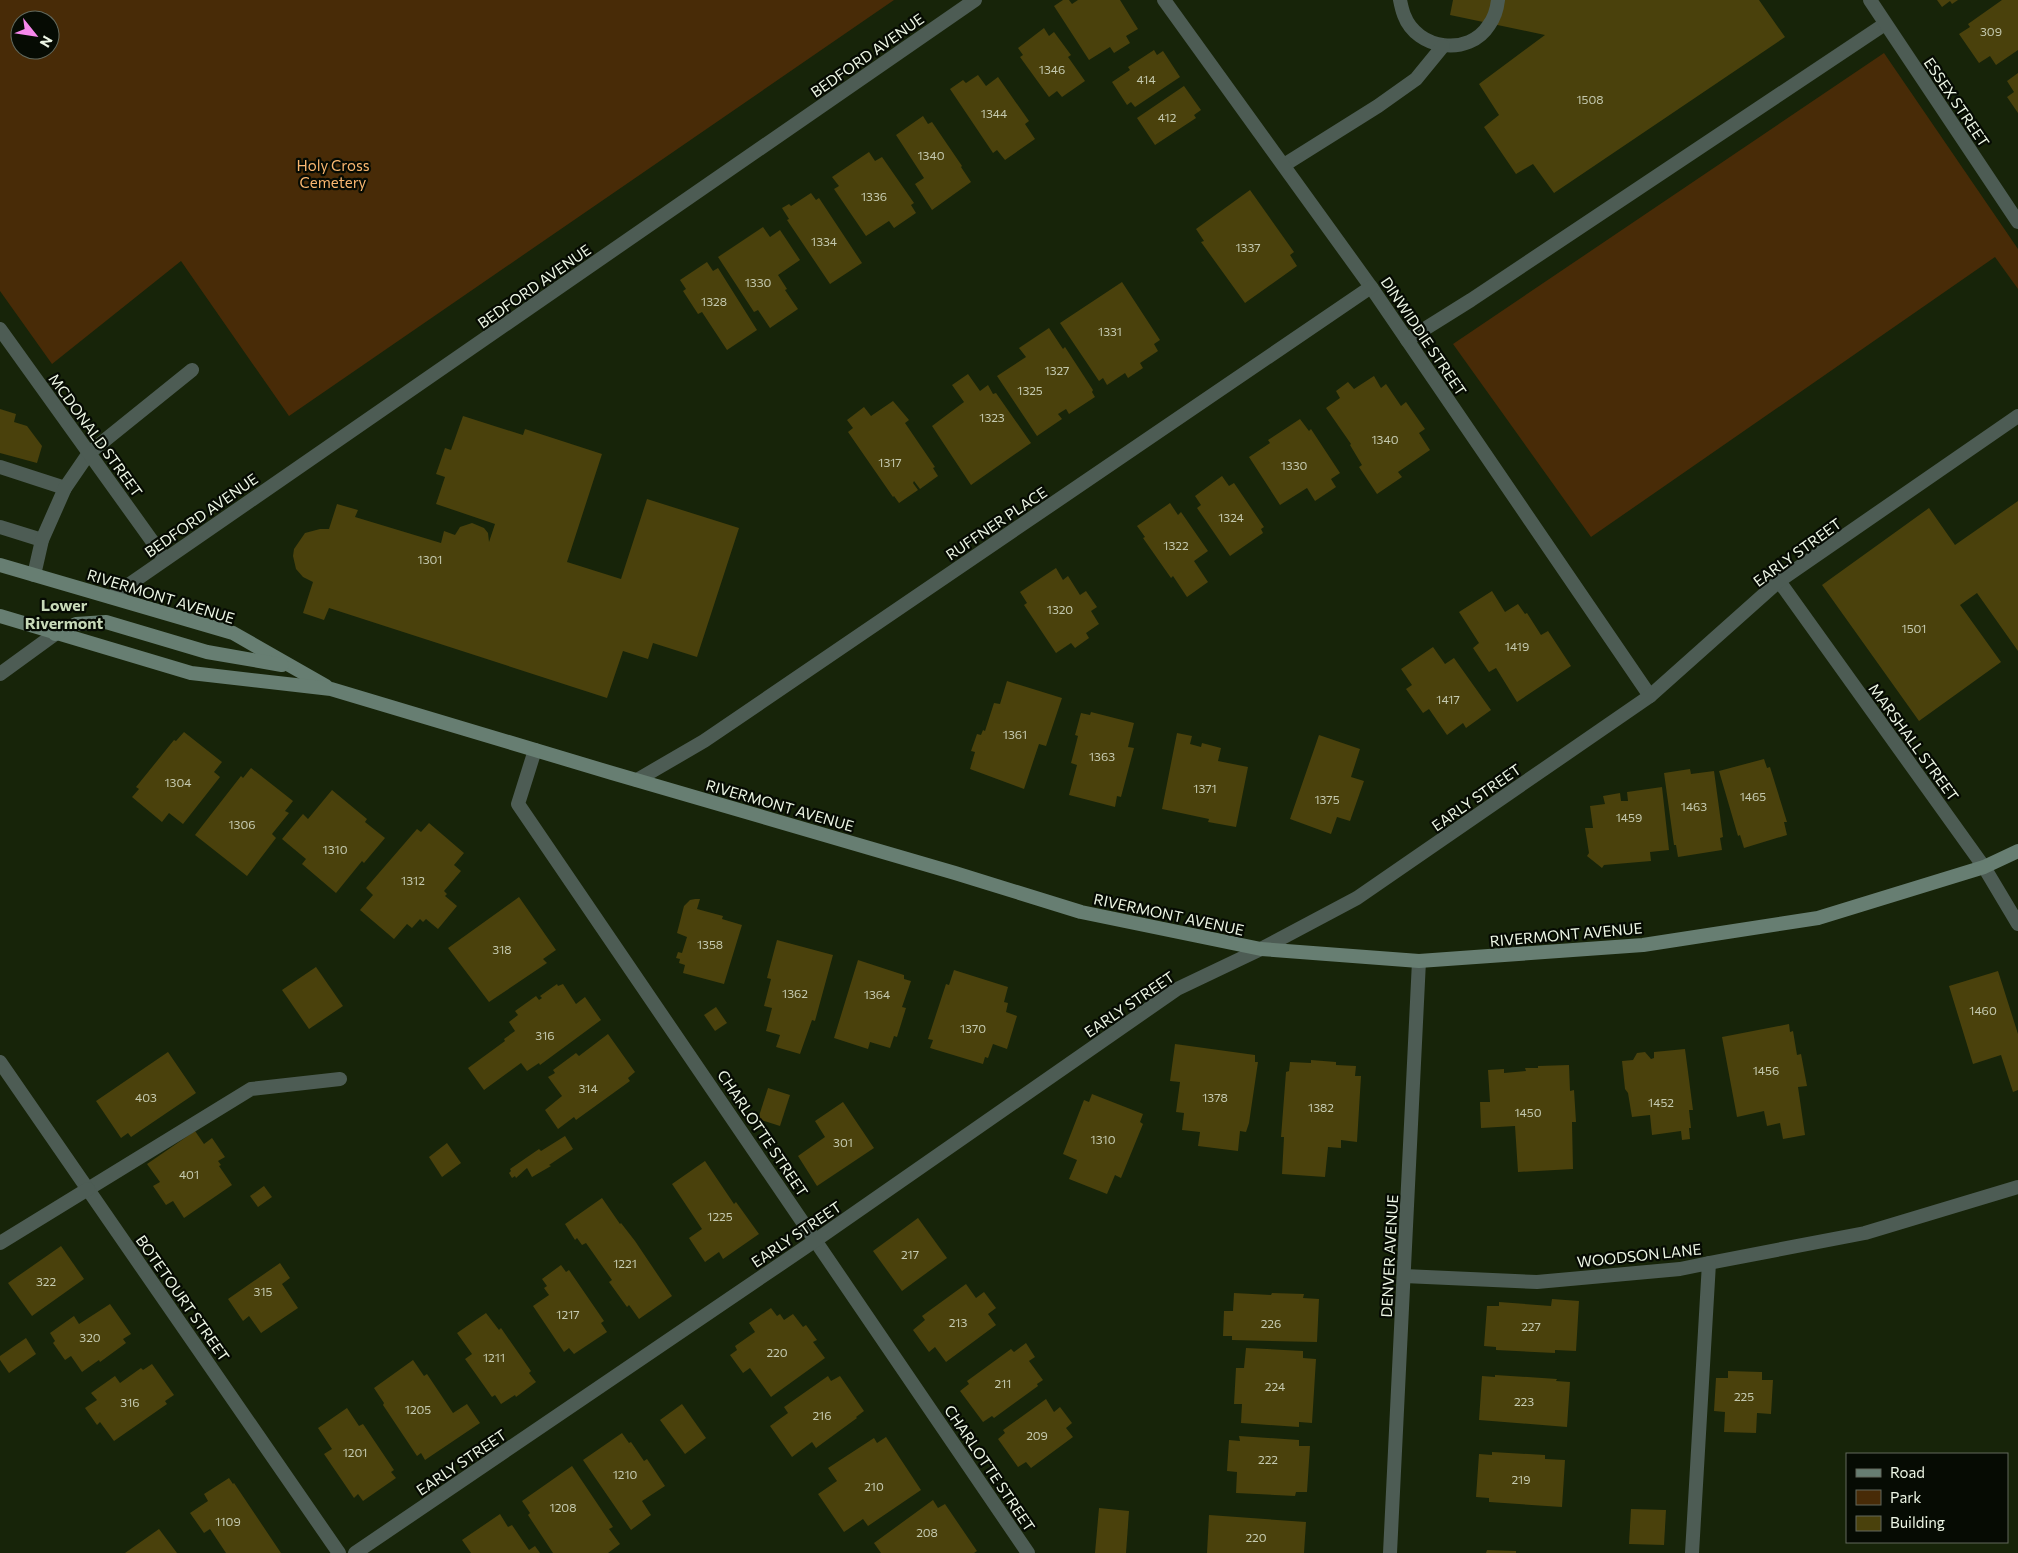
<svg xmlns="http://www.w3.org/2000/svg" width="2018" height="1553" font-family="Commissioner,sans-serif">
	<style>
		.green { fill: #482b07; fill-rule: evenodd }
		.building { fill: #4a410c }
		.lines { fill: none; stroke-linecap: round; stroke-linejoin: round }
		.service { stroke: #4d5c54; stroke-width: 14 }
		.minor { stroke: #4d5c54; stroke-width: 14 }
		.tertiary { stroke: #4d5c54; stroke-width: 14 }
		.secondary { stroke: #677e72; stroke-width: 14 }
		.labels { text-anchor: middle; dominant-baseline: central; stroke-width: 4.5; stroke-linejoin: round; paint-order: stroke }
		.number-label { font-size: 12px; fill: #c4c9af }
		.street-label { font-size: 15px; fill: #edf6e5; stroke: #060b03 }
		.park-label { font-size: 15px; fill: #fab770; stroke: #060b03 }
		.neighbourhood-label { font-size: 16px; font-weight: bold; fill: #c8dab9; stroke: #060b03 }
	</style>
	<rect width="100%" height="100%" fill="#172409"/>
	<g class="green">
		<path d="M0,0H894L289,416L181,261L52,364L0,291ZM20,20H50V50H20Z"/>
		<path d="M1884,53L2018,249V289L1995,257L1591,537L1453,344Z"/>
	</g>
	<g class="building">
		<path d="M1063,0H1069L1072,4L1078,0H1120L1138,29L1126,36L1130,43L1114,53L1110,47L1089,60L1054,6Z"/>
		<path d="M1453,0H1759L1785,37L1554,193L1533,164L1516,174L1484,127L1499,115L1479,84L1545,35L1450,15Z"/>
		<path d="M1937,0H1958L1952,4L1950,1L1942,7Z"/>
		<path d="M2002,0H2018V50L1996,65L1990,56L1979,63L1959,34L1970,27L1968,24Z"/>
		<path d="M1044,28L1049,36L1054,32L1071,55L1068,57L1085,81L1062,97L1057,91L1049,97L1020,57L1023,55L1018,48Z"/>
		<path d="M1154,50L1157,55L1163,51L1180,77L1135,107L1131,102L1127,105L1112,82L1130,70L1128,67Z"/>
		<path d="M2018,73V113L2007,97L2014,92L2007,81Z"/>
		<path d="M978,75L986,86L998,77L1029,121L1025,124L1035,139L1005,160L997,150L993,153L950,89L963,80L966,83Z"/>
		<path d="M1184,86L1201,110L1194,115L1196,118L1155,145L1137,118Z"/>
		<path d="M923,116L928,124L932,122L962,166L961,167L971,182L932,210L915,184L924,178L896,135Z"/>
		<path d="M869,152L875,161L882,157L914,203L911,205L916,213L894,228L889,221L866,236L834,189L839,186L832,177Z"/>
		<path d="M1250,190L1294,252L1290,255L1297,266L1245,303L1201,242L1204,241L1196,229Z"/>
		<path d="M811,193L816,200L819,198L862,263L830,284L787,220L789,219L782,208L789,204L791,206Z"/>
		<path d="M763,227L770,237L780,230L800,260L778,275L787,289L785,290L798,309L770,328L758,310L754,312L718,257Z"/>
		<path d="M707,262L713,271L718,268L757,330L727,350L702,312L698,314L683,291L686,289L680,280Z"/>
		<path d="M1122,282L1160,340L1154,344L1158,351L1140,363L1143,368L1128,378L1125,373L1107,385L1103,378L1099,381L1060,323Z"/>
		<path d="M1049,328L1063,349L1065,347L1093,390L1092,392L1095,397L1069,414L1066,409L1058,414L1062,419L1037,436L997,376L1026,357L1019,348Z"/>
		<path d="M968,374L980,391L988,385L993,394L996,393L1031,443L971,485L932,426L964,402L952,385Z"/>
		<path d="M1374,376L1381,388L1386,384L1401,406L1406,402L1425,429L1419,433L1430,450L1398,472L1402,477L1377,494L1359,467L1362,465L1350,445L1351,444L1326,408L1340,398L1336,391L1348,382L1354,389Z"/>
		<path d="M893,401L909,420L905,423L935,467L933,468L938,476L920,489L914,481L913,483L918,490L899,503L894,496L893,497L848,432L853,428L847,420L864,407L871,416Z"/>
		<path d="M0,409L16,414L14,422L27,426L42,446L37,463L0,453Z"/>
		<path d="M463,416L523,435L525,429L602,454L567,562L621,579L647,499L739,528L697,657L653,643L648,659L623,651L607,698L329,608L324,620L303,613L313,582L303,577L296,569L293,556L294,549L305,533L320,529H329L337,504L358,510L355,517L441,543L444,531L455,535L460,527L472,523L484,528L488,533L489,542L495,524L436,504L445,477L436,474L445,448L451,450Z"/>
		<path d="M1300,419L1309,431L1311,429L1340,473L1331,479L1336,487L1315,501L1307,488L1280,505L1249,457L1270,443L1268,440Z"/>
		<path d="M1222,476L1229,486L1234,483L1264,527L1261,529L1263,533L1230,556L1197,508L1201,505L1195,496Z"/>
		<path d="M2018,501V651L1977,593L1960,605L2001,662L1919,721L1822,585L1929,508L1955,545Z"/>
		<path d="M1170,503L1178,515L1181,512L1208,551L1194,561L1208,582L1187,597L1173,576L1171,578L1143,538L1145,537L1137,526Z"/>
		<path d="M1056,568L1063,580L1068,576L1080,595L1086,591L1097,607L1091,611L1099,624L1086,633L1089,638L1075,648L1071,643L1056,653L1024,605L1027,603L1020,592Z"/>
		<path d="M1492,591L1505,612L1518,604L1525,614L1527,613L1541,635L1548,631L1571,666L1517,702L1496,668L1489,672L1473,648L1479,643L1459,612Z"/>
		<path d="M1433,647L1445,664L1454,658L1491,710L1466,728L1463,723L1447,735L1429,709L1423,713L1406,689L1412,685L1401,669Z"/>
		<path d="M1007,681L1062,698L1046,746L1039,744L1024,789L970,769L975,752L971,751L977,734L981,735L983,730L985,731L994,703L1000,704Z"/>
		<path d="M1091,712L1134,723L1128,747L1134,748L1121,797L1117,796L1115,807L1069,795L1077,765L1071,763L1078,736L1075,735L1081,713L1090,715Z"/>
		<path d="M184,732L222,762L214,772L220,777L183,824L169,813L162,822L132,797L139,789L136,787L174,740L176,741Z"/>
		<path d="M1177,733L1192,736L1190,744L1201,747L1202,743L1221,748L1218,761L1248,767L1236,827L1208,822L1209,819L1162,809Z"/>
		<path d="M1319,735L1360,749L1351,777L1364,781L1350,821L1337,817L1331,834L1290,819Z"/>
		<path d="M1764,759L1767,768L1770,767L1787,822H1784L1787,835L1744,848L1740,835L1738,836L1719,771Z"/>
		<path d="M251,768L293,801L285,811L289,813L272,834L276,838L247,876L195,835L241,776L243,778Z"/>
		<path d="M1690,769L1691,774L1714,771L1723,837L1720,838L1722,850L1678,857L1676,845H1674L1664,773Z"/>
		<path d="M1662,787L1669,850L1650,852L1651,861L1604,865L1602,868L1587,856L1589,853L1585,828H1593L1590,806L1605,804L1603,796L1620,793L1621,801H1628L1627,792Z"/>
		<path d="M332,790L367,819L365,822L385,838L364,863L362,861L336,893L302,864L306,859L282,839L303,814L308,819Z"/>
		<path d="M429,823L464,853L454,865L461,871L444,891L447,894L445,896L457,906L438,929L426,919L423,922L420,919L412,928L407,924L394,939L360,910L373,895L366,888L417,829L421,832Z"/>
		<path d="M519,897L556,950L543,959L547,963L489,1002L448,948Z"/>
		<path d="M695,899H700L697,909L723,916L722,919L742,925L724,984L683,973L685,965L679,963L680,959L676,958L678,952L682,953L687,937L677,933L684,906L690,900Z"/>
		<path d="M777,940L833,955L815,1021L812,1020L800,1054L776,1047L780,1035L766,1031L772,1008L764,1006L771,979L767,978Z"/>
		<path d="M858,960L904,975V979L911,981L902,1007L906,1008L897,1037L894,1036L890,1048L870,1042L868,1049L834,1038Z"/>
		<path d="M316,967L343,1006L309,1029L282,990Z"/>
		<path d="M954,970L1008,987L1004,1002L1008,1003L1006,1012L1017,1016L1007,1049L993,1044L988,1058L985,1057L983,1064L930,1048L933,1040L928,1039L946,984L949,985Z"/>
		<path d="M1998,971L2018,1034V1090L2013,1092L2001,1055L1973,1064L1949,986Z"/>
		<path d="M557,984L558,986L563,984L576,1004L585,997L601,1020L540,1065L539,1063L527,1071L521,1063L484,1090L468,1068L505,1041L504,1039L515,1031L509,1022L518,1015L515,1011L536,996L539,1000L542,998L540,996Z"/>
		<path d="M716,1007L727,1023L715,1031L704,1015Z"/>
		<path d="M1789,1024L1790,1032L1793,1031L1797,1055L1801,1054L1807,1086L1798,1087L1805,1135L1783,1139L1780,1123L1767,1126L1764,1111L1737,1117L1722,1037Z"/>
		<path d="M608,1034L635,1072L628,1078L630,1081L576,1120L574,1117L558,1129L545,1110L562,1096L548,1077L555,1073L553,1070L576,1053L579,1056Z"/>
		<path d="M1175,1044L1255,1055V1062H1258L1249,1123L1246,1132L1240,1131L1238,1151L1198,1146L1200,1132L1182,1130L1184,1113L1176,1112L1180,1082L1170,1081Z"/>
		<path d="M1685,1049L1693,1110H1689L1691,1128H1689L1690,1139L1682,1140L1681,1131L1652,1135L1650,1115L1632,1117L1628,1093L1625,1089L1622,1061L1633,1060L1637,1053L1645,1052L1651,1059L1654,1058V1052Z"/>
		<path d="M168,1052L196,1093L131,1137L128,1133L121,1138L96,1101Z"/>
		<path d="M1311,1060L1336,1062V1065L1356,1066L1355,1076H1361L1357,1142L1341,1140V1148L1328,1147L1325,1177L1282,1174L1284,1137H1281L1286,1072L1289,1071L1290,1062L1311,1063Z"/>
		<path d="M1569,1065L1570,1091L1574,1090L1576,1122H1572L1573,1169L1518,1172L1515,1126L1481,1128L1480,1102H1490L1488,1070L1504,1069V1073L1526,1071L1525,1068H1538V1066Z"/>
		<path d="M768,1088L790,1095L780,1126L758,1119Z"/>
		<path d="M1092,1094L1143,1114L1140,1122L1143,1124L1121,1178L1115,1175L1107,1194L1069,1179L1077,1160L1063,1154L1084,1100L1089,1102Z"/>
		<path d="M843,1102L874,1148L817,1186L798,1156L825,1137L815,1121Z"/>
		<path d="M195,1131L204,1144L212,1138L225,1157L218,1161L221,1165L219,1166L232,1185L184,1218L173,1201L166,1205L153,1186L160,1182L147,1164Z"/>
		<path d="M565,1136L573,1149L549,1165L551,1166L532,1177L527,1168L516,1178L515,1176L512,1178L509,1173L511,1171L510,1169L539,1149L541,1151Z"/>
		<path d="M447,1143L461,1163L442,1177L429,1157Z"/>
		<path d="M705,1161L734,1204L736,1202L759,1234L723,1259L719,1252L705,1262L689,1238L702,1229L672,1184Z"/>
		<path d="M264,1186L272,1197L258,1207L250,1196Z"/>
		<path d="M602,1198L620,1224L621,1223L635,1241L672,1296L639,1319L629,1305L627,1307L609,1282L612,1280L586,1243L582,1245L577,1238L575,1240L565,1224Z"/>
		<path d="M918,1218L947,1258L902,1291L873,1251Z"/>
		<path d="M61,1246L84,1279L32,1316L8,1283Z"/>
		<path d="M280,1263L290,1278L282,1284L298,1308L261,1333L249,1316L243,1321L228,1299Z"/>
		<path d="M561,1265L566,1272L569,1270L604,1321L601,1323L607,1332L574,1354L569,1348L564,1352L533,1306L549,1295L544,1288L547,1286L542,1279Z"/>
		<path d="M966,1284L976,1298L984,1292L996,1308L988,1314L996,1325L946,1362L935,1347L929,1352L913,1330L925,1320L922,1316Z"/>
		<path d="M1234,1293L1271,1295L1272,1293L1304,1294L1303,1298L1319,1299L1317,1342L1232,1340V1336H1223L1224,1311H1233Z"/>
		<path d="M1552,1299L1579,1301L1576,1351L1555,1350V1353L1496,1350V1347L1484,1346L1487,1306H1499V1302L1551,1306Z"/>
		<path d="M110,1304L131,1334L123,1339L126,1343L100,1362L99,1360L82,1372L71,1356L65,1360L53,1343L55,1341L50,1333L74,1316L79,1324Z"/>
		<path d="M771,1308L777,1316L780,1314L784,1320L793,1314L803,1327L806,1325L817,1340L813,1342L825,1358L771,1397L750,1368L743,1373L730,1355L737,1350L735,1346L755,1332L749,1323Z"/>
		<path d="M486,1313L499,1330L501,1328L531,1371L529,1373L536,1382L516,1397L515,1395L501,1404L495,1395L492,1397L465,1359L472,1354L457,1333Z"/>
		<path d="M26,1338L36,1354L9,1373L0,1360V1356Z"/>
		<path d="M1026,1343L1035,1357L1029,1361L1043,1380L1037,1384L1038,1386L994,1418L992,1416L983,1422L960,1391L969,1384L967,1381L1011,1349L1014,1352Z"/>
		<path d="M1246,1348L1303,1351V1358L1316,1359L1312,1423L1299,1422V1427L1241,1423L1242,1404H1234L1236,1368H1244Z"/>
		<path d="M413,1360L424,1376L427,1374L453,1413L467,1404L480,1423L425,1460L421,1453L417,1456L383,1405L384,1403L374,1388Z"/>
		<path d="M152,1364L174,1395L165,1401L167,1404L114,1441L100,1422L97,1425L85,1408L97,1400L91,1393L115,1376L120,1383L141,1368L143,1370Z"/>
		<path d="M1728,1371L1762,1372V1380H1773L1771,1414L1757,1413L1756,1433L1724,1432L1725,1412L1714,1411L1716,1378H1728Z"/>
		<path d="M1495,1375L1557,1379L1556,1381L1570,1382L1567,1427L1479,1420L1482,1376L1495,1377Z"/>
		<path d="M828,1376L831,1381L840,1376L864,1411L856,1417L857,1418L816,1448L812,1442L792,1457L770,1426L788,1413L784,1407Z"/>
		<path d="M1046,1399L1054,1412L1060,1407L1072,1423L1066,1428L1073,1437L1031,1468L1026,1462L1018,1467L998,1439L1005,1433L1003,1430Z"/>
		<path d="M682,1404L706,1438L685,1454L660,1420Z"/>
		<path d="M347,1408L359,1426L363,1424L394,1470L391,1472L396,1478L363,1501L358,1494L354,1498L324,1454L332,1449L318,1428Z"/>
		<path d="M622,1433L629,1443L631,1442L644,1461L647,1459L665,1486L642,1501L651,1515L631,1530L583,1460Z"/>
		<path d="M1239,1436L1299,1440V1446H1310L1307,1492H1296L1295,1496L1236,1493L1237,1472L1227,1471L1229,1440L1240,1441Z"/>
		<path d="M886,1437L921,1490L868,1526L863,1519L844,1532L818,1494L837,1481L828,1468L874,1438L877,1443Z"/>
		<path d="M1492,1452L1545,1455V1459L1565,1460L1562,1507L1489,1502V1498L1476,1497L1479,1454L1492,1455Z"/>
		<path d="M572,1466L613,1527L609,1529L620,1544L608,1553H553L528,1515L530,1513L522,1501Z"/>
		<path d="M229,1478L233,1484L234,1483L281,1553H226L210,1529L204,1533L190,1513L208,1501L204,1494Z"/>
		<path d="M933,1500L938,1508L945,1504L977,1551L974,1553H881L874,1543Z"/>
		<path d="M1099,1508L1129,1511L1126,1553H1095Z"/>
		<path d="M1631,1509L1666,1510L1664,1545L1629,1544Z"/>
		<path d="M500,1514L508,1527L512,1525L529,1550L535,1546L540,1553H471L462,1540Z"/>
		<path d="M1209,1515L1306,1522L1304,1553H1207Z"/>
		<path d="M159,1529L177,1553H125Z"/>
		<path d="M1487,1550L1516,1551V1553H1486Z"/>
	</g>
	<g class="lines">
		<g class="service">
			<path d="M1400,0C1401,5 1402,10 1404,15C1417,50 1469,57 1489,25C1495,17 1497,9 1498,0"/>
			<path d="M1284,165L1378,106L1416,79L1443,46"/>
			<path d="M1407,340L1471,300L1885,24"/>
			<path d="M0,467L65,488"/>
			<path d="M0,527L42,540"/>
			<path d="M34,575L42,540L65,488L89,453L192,370"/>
			<path d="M88,1189L251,1089L340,1079"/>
			<path d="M1709,1263L1865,1233L2018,1187"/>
			<path d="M1404,1276L1537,1282L1680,1269L1709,1263L1692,1553"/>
		</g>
		<g class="minor">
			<path d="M1164,0L1371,287L1650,696"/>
			<path d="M1870,0L2018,222"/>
			<path d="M0,329L165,559"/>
			<path d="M1779,581L1984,867L2018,924"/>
			<path d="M0,674L55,634"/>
			<path d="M535,750L518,804L1028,1553"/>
			<path d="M637,780L704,741L1371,287"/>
			<path d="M0,1062L339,1553"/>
			<path d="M0,1243L88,1189"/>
			<path d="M355,1553L816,1240L1177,989L1261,949L1357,898L1650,696L1779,581L2018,416"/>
			<path d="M1390,1553L1419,961"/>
		</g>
		<path class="tertiary" d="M111,597L975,0"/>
		<g class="secondary">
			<path d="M0,565L233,633L326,686"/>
			<path d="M0,616L191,673L331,689L612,773L955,873L1081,912L1261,949L1419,961L1643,945L1818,918L1984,867L2018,851"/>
			<path d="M55,634L76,624L106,622L207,652L282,665"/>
		</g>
	</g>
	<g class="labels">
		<g class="number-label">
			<text x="1991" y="31">309</text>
			<text x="1052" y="69">1346</text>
			<text x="1146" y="79">414</text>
			<text x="1590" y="99">1508</text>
			<text x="994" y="113">1344</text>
			<text x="1167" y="117">412</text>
			<text x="931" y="155">1340</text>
			<text x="874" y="196">1336</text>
			<text x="824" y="241">1334</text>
			<text x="1248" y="247">1337</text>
			<text x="758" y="282">1330</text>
			<text x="714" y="301">1328</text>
			<text x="1110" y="331">1331</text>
			<text x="1057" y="370">1327</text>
			<text x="1030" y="390">1325</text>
			<text x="992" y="417">1323</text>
			<text x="1385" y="439">1340</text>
			<text x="890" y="462">1317</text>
			<text x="1294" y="465">1330</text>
			<text x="1231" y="517">1324</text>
			<text x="1176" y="545">1322</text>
			<text x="430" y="559">1301</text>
			<text x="1060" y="609">1320</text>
			<text x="1914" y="628">1501</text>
			<text x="1517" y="646">1419</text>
			<text x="1448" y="699">1417</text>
			<text x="1015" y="734">1361</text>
			<text x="1102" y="756">1363</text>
			<text x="178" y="782">1304</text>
			<text x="1205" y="788">1371</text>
			<text x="1753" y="796">1465</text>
			<text x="1327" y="799">1375</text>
			<text x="1694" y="806">1463</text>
			<text x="1629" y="817">1459</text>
			<text x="242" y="824">1306</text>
			<text x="335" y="849">1310</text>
			<text x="413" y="880">1312</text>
			<text x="710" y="944">1358</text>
			<text x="502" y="949">318</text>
			<text x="795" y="993">1362</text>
			<text x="877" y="994">1364</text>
			<text x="1983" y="1010">1460</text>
			<text x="973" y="1028">1370</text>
			<text x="545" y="1035">316</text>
			<text x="1766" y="1070">1456</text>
			<text x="588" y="1088">314</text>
			<text x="146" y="1097">403</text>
			<text x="1215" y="1097">1378</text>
			<text x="1661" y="1102">1452</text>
			<text x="1321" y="1107">1382</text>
			<text x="1528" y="1112">1450</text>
			<text x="1103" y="1139">1310</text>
			<text x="843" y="1142">301</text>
			<text x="189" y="1174">401</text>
			<text x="720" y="1216">1225</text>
			<text x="910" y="1254">217</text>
			<text x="625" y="1263">1221</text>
			<text x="46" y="1281">322</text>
			<text x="263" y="1291">315</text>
			<text x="568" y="1314">1217</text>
			<text x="958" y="1322">213</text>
			<text x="1271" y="1323">226</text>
			<text x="1531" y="1326">227</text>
			<text x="90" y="1337">320</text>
			<text x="777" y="1352">220</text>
			<text x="494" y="1357">1211</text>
			<text x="1003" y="1383">211</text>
			<text x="1275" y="1386">224</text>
			<text x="1744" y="1396">225</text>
			<text x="1524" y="1401">223</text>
			<text x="130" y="1402">316</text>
			<text x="418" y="1409">1205</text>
			<text x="822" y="1415">216</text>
			<text x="1037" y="1435">209</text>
			<text x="355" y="1452">1201</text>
			<text x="1268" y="1459">222</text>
			<text x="625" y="1474">1210</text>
			<text x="1521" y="1479">219</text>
			<text x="874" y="1486">210</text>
			<text x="563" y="1507">1208</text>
			<text x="228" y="1521">1109</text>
			<text x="927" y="1532">208</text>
			<text x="1256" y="1537">220</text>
		</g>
		<g class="street-label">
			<text transform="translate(867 55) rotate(-35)">BEDFORD AVENUE</text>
			<text transform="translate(1957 102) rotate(56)">ESSEX STREET</text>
			<text transform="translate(534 286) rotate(-35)">BEDFORD AVENUE</text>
			<text transform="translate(1424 336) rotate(56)">DINWIDDIE STREET</text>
			<text transform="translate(96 435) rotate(54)">MCDONALD STREET</text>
			<text transform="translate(201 515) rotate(-35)">BEDFORD AVENUE</text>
			<text transform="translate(996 523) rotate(-34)">RUFFNER PLACE</text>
			<text transform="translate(1797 552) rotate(-36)">EARLY STREET</text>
			<text transform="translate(161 596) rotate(17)">RIVERMONT AVENUE</text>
			<text transform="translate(1914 742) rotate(54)">MARSHALL STREET</text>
			<text transform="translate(1476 797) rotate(-35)">EARLY STREET</text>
			<text transform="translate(780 805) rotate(16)">RIVERMONT AVENUE</text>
			<text transform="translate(1169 914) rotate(12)">RIVERMONT AVENUE</text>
			<text transform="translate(1566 934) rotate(-5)">RIVERMONT AVENUE</text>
			<text transform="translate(1129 1004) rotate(-34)">EARLY STREET</text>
			<text transform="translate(763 1133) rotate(56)">CHARLOTTE STREET</text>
			<text transform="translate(796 1234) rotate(-34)">EARLY STREET</text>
			<text transform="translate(1639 1255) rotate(-6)">WOODSON LANE</text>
			<text transform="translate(1389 1256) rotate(-87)">DENVER AVENUE</text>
			<text transform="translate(183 1298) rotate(55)">BOTETOURT STREET</text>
			<text transform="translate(461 1462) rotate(-34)">EARLY STREET</text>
			<text transform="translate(990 1468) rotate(56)">CHARLOTTE STREET</text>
		</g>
		<g class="park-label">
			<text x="333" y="165">Holy Cross<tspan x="333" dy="17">Cemetery</tspan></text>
		</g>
		<g class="neighbourhood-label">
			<text x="64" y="604">Lower<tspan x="64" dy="18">Rivermont</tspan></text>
		</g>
	</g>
	<rect x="1846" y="1453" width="162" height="90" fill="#060b03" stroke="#62695d"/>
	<rect x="1856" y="1469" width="25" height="8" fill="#677e72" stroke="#62695d"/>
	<text x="1890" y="1478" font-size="15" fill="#edf6e5">Road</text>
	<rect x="1856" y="1490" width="25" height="15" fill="#482b07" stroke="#62695d"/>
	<text x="1890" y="1503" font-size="15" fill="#edf6e5">Park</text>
	<rect x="1856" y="1516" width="25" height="15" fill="#4a410c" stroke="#62695d"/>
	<text x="1890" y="1528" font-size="15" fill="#edf6e5">Building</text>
	<g transform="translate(35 35) rotate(120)"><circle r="24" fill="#060b03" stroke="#62695d"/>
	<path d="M0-4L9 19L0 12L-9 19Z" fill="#f788ec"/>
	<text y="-8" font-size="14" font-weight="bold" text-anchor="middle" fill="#edf6e5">N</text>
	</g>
</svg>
